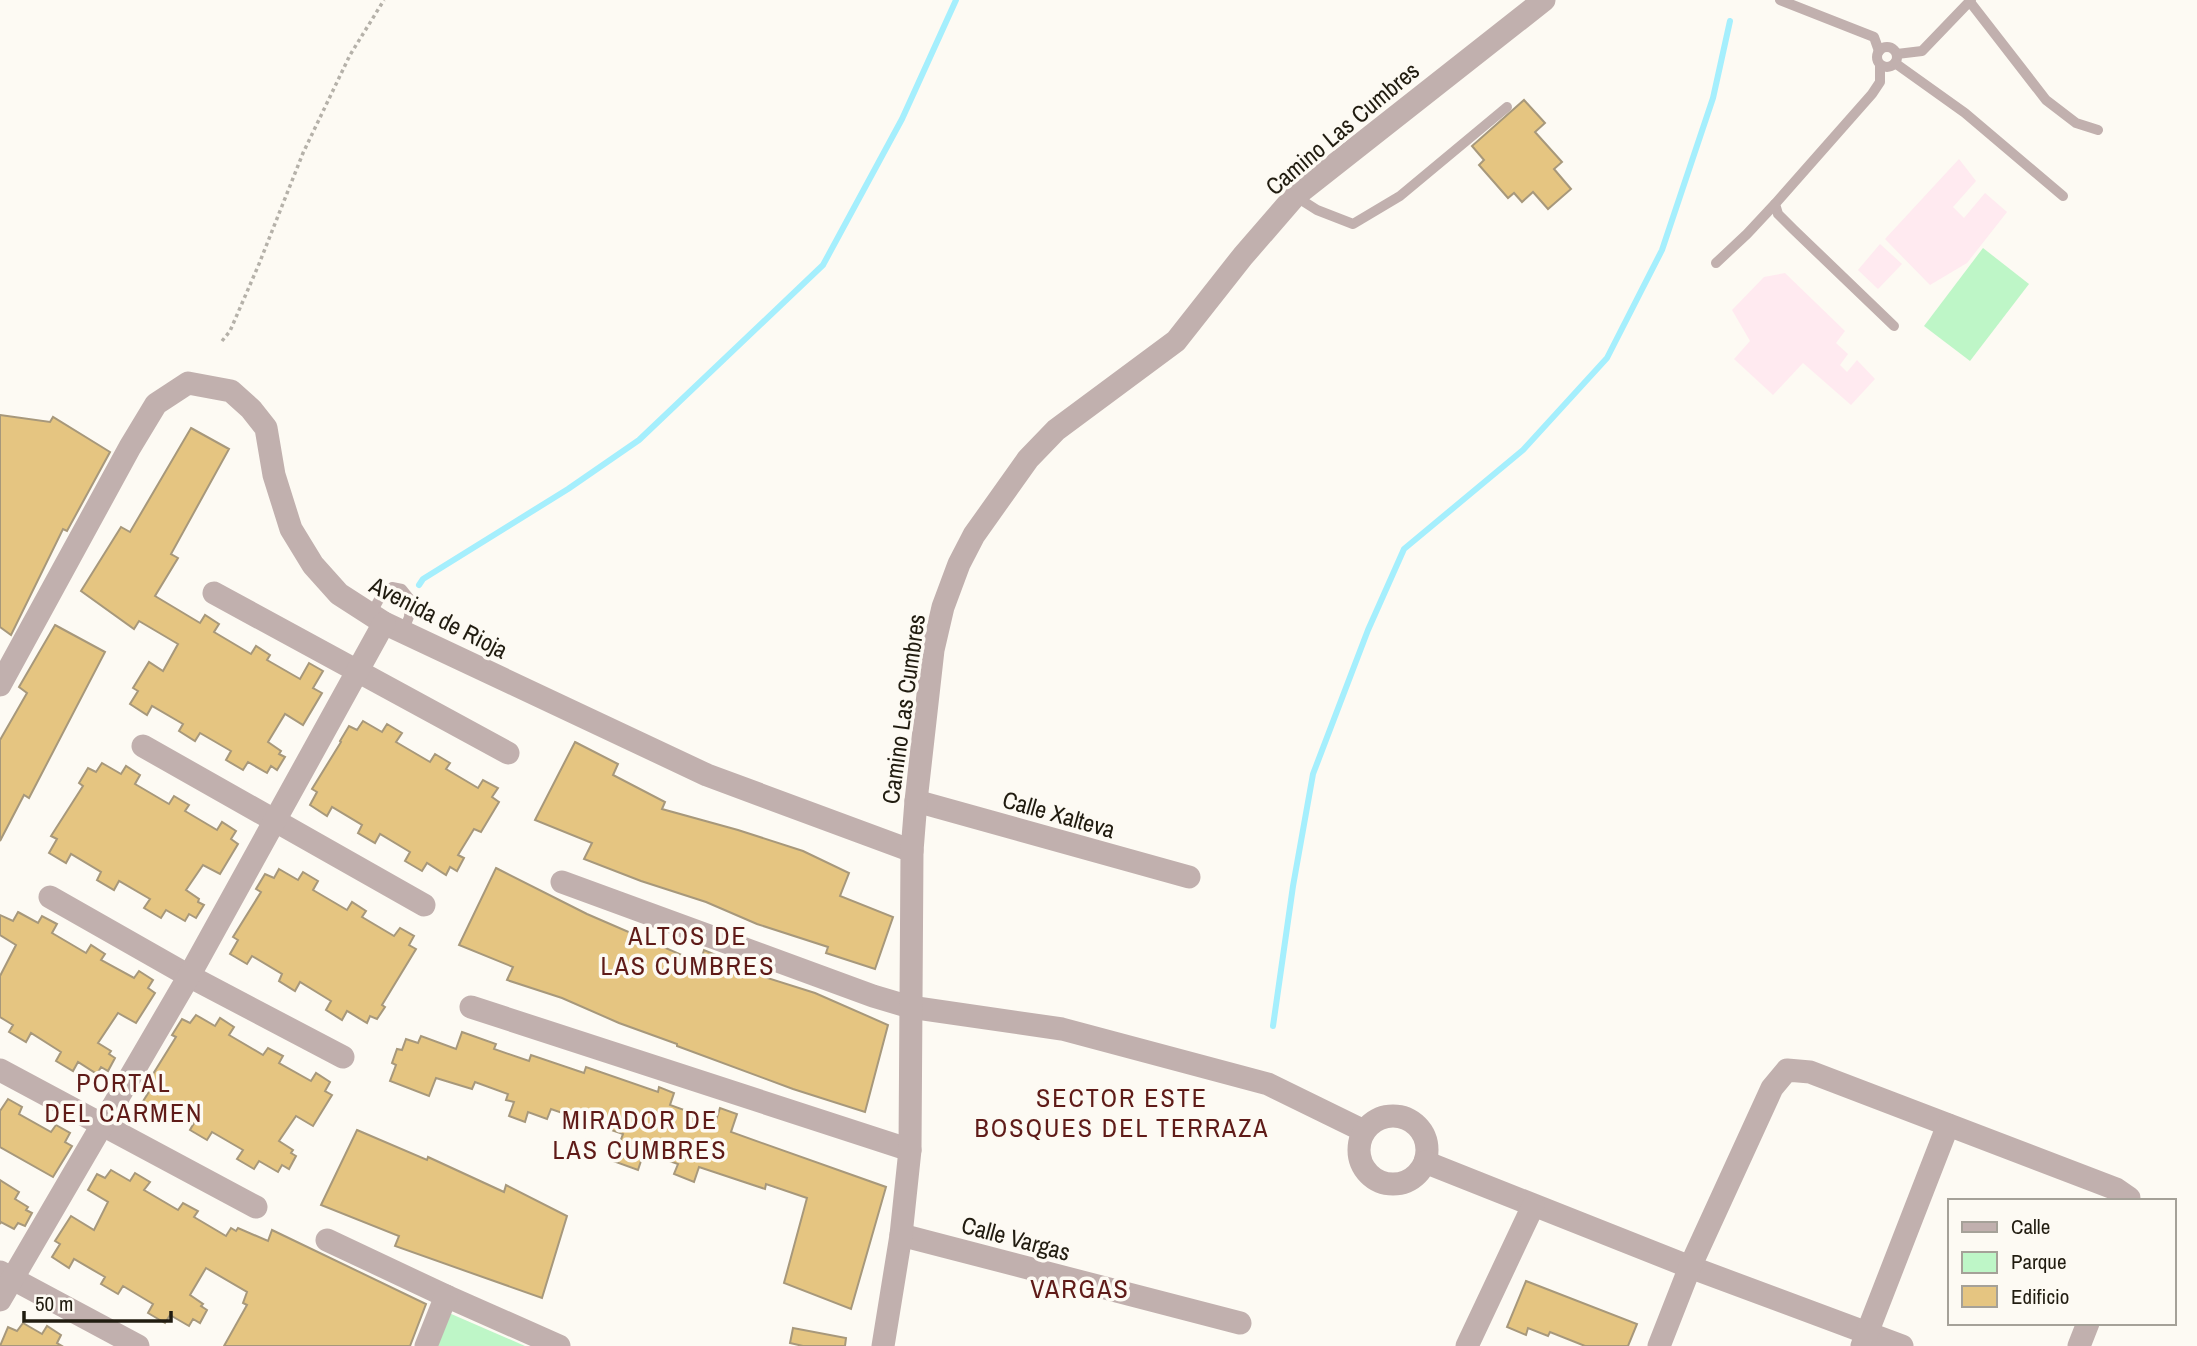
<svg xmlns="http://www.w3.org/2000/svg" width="2197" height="1346" font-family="'Archivo Narrow',sans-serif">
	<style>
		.education { fill: #ffeaf0 }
		.green { fill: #bef6c7 }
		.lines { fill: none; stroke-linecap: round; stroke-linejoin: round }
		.stream { stroke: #a5effd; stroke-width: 6 }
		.building { fill: #e5c581; stroke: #a7987b; stroke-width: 2 }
		.path { stroke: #b5b1a9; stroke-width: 3.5; stroke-dasharray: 3.5 3.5; stroke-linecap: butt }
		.service { stroke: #c1b0ae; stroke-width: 10 }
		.minor { stroke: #c1b0ae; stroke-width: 23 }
		.labels { text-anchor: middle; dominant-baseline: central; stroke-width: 7; stroke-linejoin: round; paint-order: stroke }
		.street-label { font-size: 24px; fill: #211c10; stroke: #fdfaf3 }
		.neighbourhood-label { font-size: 26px; letter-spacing: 2px; fill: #5f1b18; stroke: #fdfaf3 }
	</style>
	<rect width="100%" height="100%" fill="#fdfaf3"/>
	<g class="education">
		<path d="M1959,159L1976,181L1953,207L1964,218L1985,193L2007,212L1967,263L1930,285L1885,239Z"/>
		<path d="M1880,244L1902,264L1878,289L1858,270Z"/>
		<path d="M1785,273L1845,331L1836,343L1848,354L1840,365L1847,372L1857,360L1875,379L1851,405L1803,363L1773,395L1734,359L1750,341L1732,310L1764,277Z"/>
	</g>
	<g class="green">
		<path d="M1983,248L2029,284L1970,361L1924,326Z"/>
		<path d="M449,1313L525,1346H436Z"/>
	</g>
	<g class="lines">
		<g class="stream">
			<path d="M419,585L423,579L568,489L639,440L823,265L902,119L956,0"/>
			<path d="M1273,1026L1293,886L1313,774L1368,630L1404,549L1523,450L1607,358L1662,250L1713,98L1730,21"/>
		</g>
	</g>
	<g class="building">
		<path d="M1524,100L1545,123L1535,132L1562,162L1554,169L1571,189L1548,209L1533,192L1522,202L1514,193L1508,198L1479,165L1484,160L1472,146Z"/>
		<path d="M0,415L50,422L53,417L110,452L67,531L63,529L11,635L0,627Z"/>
		<path d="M191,428L229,449L171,554L178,558L155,596L200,623L205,615L219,624L214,632L251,654L256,646L270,655L267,660L300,679L309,663L323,671L313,688L322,693L303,725L285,714L268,742L281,751L279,754L285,757L277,770L271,766L267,773L248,762L243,770L226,760L231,751L200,733L195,741L179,731L183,724L152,706L147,715L130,704L138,691L133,688L149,662L163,671L178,644L139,621L134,629L81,591L121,527L130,532Z"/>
		<path d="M55,625L105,652L29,798L24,795L0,841V740L27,693L19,687Z"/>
		<path d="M363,721L382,732L387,724L402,733L396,742L430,762L435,754L450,763L446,769L478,788L483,780L498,788L492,797L499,802L481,832L474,829L458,855L464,858L457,871L450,867L446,875L427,863L422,871L405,861L410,852L380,834L375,843L358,833L362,825L332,807L327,816L310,805L317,792L312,789L341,742L340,741L349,726L357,730Z"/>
		<path d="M575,742L618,764L613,775L665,802L662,809L738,830L803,851L849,873L840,896L893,917L875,969L826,953L828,947L757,924L706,902L641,881L584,859L592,843L535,820Z"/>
		<path d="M102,763L121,774L126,766L140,775L135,784L169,804L174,796L189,805L185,811L217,830L222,822L236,831L231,839L238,844L220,874L203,865L186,890L199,899L198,902L204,905L196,918L189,914L185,921L166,910L161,918L144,908L150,899L119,881L114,890L97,880L101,872L71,854L66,863L49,853L57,839L51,836L83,786L79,783L88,768L96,772Z"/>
		<path d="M496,868L587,914L700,963L704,950L762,974L761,976L815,993L888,1025L865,1112L793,1089L677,1046V1044L619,1023L562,998L507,980L513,967L459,945Z"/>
		<path d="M279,869L298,880L303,872L318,881L313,890L347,910L352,902L366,911L362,917L394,936L400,928L414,936L409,945L416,949L382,1005L385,1007L377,1019L370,1016L367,1023L347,1011L342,1020L326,1010L331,1001L300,982L295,991L279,981L282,974L252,956L247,964L230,954L238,940L233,937L261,892L256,889L265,874L274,878Z"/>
		<path d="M18,912L38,923L42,916L57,924L52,933L86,953L91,945L105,954L101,960L134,978L139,971L153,980L148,988L155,993L136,1023L118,1013L98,1043L111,1051L109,1054L115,1058L108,1071L101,1067L97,1074L78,1062L73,1071L56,1061L61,1052L31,1033L26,1042L9,1032L13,1025L0,1017V976L16,945L0,935V915L13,921Z"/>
		<path d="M196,1015L215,1026L220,1018L234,1027L229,1035L263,1055L268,1048L283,1056L279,1063L311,1081L316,1073L330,1082L325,1091L332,1095L313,1126L296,1116L279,1141L293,1150L291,1153L296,1156L289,1169L282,1165L278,1172L259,1161L254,1169L237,1159L243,1150L212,1132L207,1140L190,1130L194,1123L164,1105L159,1114L142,1103L150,1090L145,1087L176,1037L172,1035L182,1019L190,1023Z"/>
		<path d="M462,1032L496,1044L494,1049L529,1061L531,1055L584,1073L586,1067L658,1092L659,1087L674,1093L670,1105L687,1111L685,1116L714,1126L720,1108L737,1114L731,1132L886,1187L851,1309L784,1283L807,1198L766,1184L765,1189L699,1167L694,1182L674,1174L678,1164L644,1152L638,1170L613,1161L623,1134L551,1109L547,1119L528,1112L525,1122L509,1116L514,1102L506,1100L508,1094L475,1082L472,1089L436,1078L429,1096L390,1081L396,1065L392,1063L397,1049L402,1050L406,1039L418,1043L421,1036L456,1049Z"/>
		<path d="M8,1099L22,1107L19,1114L51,1132L56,1125L70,1133L65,1142L72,1146L53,1177L0,1147V1111Z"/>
		<path d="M357,1130L427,1160L428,1157L504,1192L506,1185L567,1216L542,1298L395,1246L399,1236L321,1205Z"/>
		<path d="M111,1170L130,1181L135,1173L150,1182L144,1190L178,1210L183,1203L198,1211L194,1217L226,1236L231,1228L236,1231L238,1228L268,1241L272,1230L426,1304L410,1346H224L247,1305L243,1303L247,1292L206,1268L190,1295L203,1304L201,1306L207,1310L200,1323L193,1319L189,1326L170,1315L165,1323L148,1313L153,1304L123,1286L118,1294L101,1284L105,1277L74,1259L69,1268L52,1257L60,1244L55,1241L71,1216L94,1230L108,1202L88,1190L97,1174L105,1178Z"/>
		<path d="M0,1180L19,1192L15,1199L28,1207L26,1210L32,1213L25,1226L18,1223L14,1229L1,1222L0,1224Z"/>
		<path d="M1526,1281L1637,1324L1628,1346H1585L1550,1332L1548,1336L1528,1328L1526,1335L1507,1327Z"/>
		<path d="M23,1323L42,1334L47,1326L61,1335L57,1343L62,1346H0L8,1327L17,1331Z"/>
		<path d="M793,1328L846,1338L845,1346H803L790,1343Z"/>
	</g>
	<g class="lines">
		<path class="path" d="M222,341L230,331L259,264L303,153L350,55L384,0"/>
		<g class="service">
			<path d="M1780,0L1874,37L1879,51"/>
			<path d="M1970,2L2046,100L2076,123L2098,130"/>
			<circle cx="1887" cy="57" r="10"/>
			<path d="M1897,54L1922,51L1971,0"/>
			<path d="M1895,63L1965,113L2063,196"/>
			<path d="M1880,65V82L1872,94L1775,204L1778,214L1793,229L1894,326"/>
			<path d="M1295,196L1317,210L1353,224L1400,196L1507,107"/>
			<path d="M1716,263L1747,234L1775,204"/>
			<path d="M371,614L382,594L392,587L402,589L410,599L409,617L403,632"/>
		</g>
		<g class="minor">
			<path d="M214,593L508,753"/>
			<path d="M0,685L130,447L156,404L188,383L231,391L251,409L266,428L274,475L291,529L313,565L339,594L384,623L707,775L912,851"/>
			<path d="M143,746L424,905"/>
			<path d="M916,801L1189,877"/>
			<path d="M562,882L873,996L910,1007L1062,1029L1268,1084L1364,1131"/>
			<path d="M50,897L189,976L343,1057"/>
			<path d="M471,1007L910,1150"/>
			<path d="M0,1070L256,1207"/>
			<circle cx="1393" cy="1150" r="34"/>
			<path d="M1425,1162L1690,1267L1902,1346"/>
			<path d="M901,1235L1240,1323"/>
			<path d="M327,1240L446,1296L559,1346"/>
			<path d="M0,1272L138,1346"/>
			<path d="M0,1300L189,976L384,623"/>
			<path d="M426,1346L446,1296"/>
			<path d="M883,1346L901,1235L910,1150L912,851L916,801L933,650L943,607L959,564L974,535L1028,459L1056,430L1176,341L1243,256L1295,196L1544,0"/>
			<path d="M1467,1346L1533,1206"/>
			<path d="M1659,1346L1690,1267L1772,1088L1787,1070L1810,1072L2116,1189L2129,1198V1201"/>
			<path d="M1862,1346L1948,1125"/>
			<path d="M2079,1346L2088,1323"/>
		</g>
	</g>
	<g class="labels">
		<g class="street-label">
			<text transform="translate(1342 128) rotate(-40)">Camino Las Cumbres</text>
			<text transform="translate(439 617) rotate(27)">Avenida de Rioja</text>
			<text transform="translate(903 709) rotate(-82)">Camino Las Cumbres</text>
			<text transform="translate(1059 814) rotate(16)">Calle Xalteva</text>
			<text transform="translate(1016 1238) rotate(15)">Calle Vargas</text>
		</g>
		<g class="neighbourhood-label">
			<text x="688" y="935">ALTOS DE<tspan x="688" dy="30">LAS CUMBRES</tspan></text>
			<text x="124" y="1082">PORTAL<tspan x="124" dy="30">DEL CARMEN</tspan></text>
			<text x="1122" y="1097">SECTOR ESTE<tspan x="1122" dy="30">BOSQUES DEL TERRAZA</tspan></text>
			<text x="640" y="1119">MIRADOR DE<tspan x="640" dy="30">LAS CUMBRES</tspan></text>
			<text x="1080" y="1288">VARGAS</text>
		</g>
	</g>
	<rect x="1948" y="1199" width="228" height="126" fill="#fdfaf3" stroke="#a5a198" stroke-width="2"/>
	<rect x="1962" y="1222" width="35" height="10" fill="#c1b0ae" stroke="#a5a198" stroke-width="2"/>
	<text x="2011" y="1234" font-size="21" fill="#211c10">Calle</text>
	<rect x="1962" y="1252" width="35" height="21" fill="#bef6c7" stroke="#a5a198" stroke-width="2"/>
	<text x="2011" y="1269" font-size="21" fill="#211c10">Parque</text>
	<rect x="1962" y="1286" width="35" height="21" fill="#e5c581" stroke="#a5a198" stroke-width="2"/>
	<text x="2011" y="1304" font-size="21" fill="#211c10">Edificio</text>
	<path d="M24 1311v10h147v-10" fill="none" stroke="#211c10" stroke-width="3.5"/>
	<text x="35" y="1311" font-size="21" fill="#211c10" stroke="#fdfaf3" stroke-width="5" paint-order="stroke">50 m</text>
</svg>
